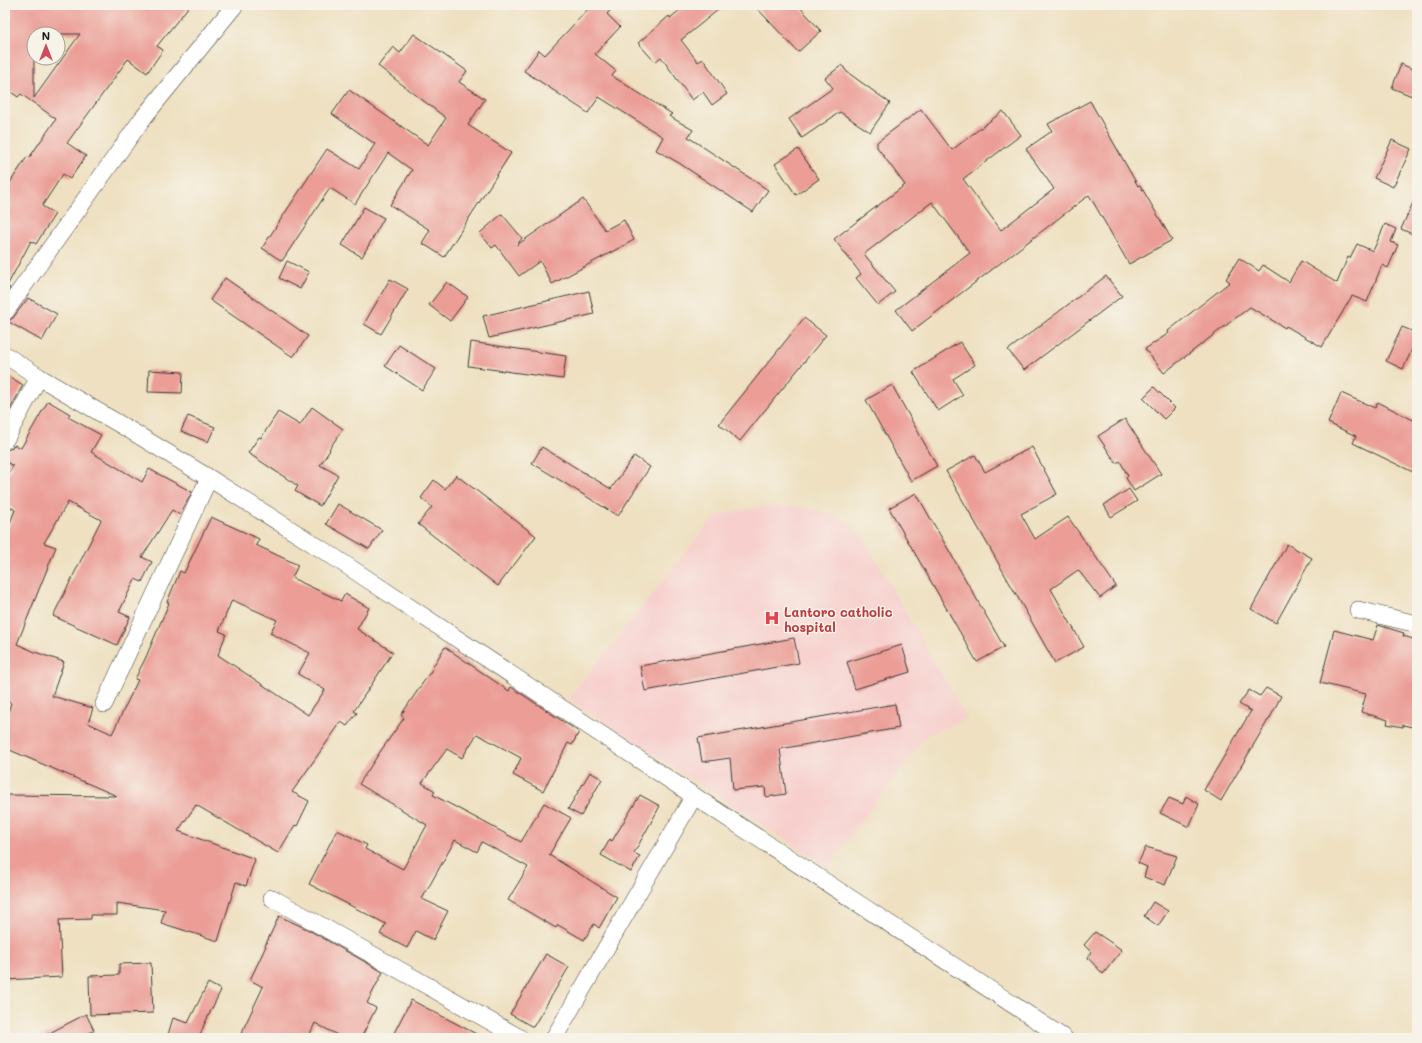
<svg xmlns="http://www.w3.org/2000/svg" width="1422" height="1043" font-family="Mali,sans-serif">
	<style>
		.built { fill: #f7d0ce }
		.building { fill: #eb9d96; fill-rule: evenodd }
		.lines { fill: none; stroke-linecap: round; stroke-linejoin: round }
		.minor-casing { stroke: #3c3935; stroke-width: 18 }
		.minor { stroke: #fff; stroke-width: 17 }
		.labels { text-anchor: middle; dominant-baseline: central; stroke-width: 3; stroke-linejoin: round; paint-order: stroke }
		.health-label { font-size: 13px; font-weight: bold; fill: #be3a42; stroke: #f7f3e8; text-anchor: start }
	</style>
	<rect width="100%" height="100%" fill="#f7f3e8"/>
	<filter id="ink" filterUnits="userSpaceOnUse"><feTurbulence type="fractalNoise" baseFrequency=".025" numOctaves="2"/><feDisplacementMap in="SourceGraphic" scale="8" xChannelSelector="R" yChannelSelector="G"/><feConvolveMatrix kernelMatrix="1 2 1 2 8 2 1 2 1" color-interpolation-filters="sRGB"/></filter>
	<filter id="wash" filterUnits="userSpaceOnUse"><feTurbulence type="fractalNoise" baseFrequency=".012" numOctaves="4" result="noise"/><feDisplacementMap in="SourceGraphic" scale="16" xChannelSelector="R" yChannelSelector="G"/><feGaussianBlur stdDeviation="0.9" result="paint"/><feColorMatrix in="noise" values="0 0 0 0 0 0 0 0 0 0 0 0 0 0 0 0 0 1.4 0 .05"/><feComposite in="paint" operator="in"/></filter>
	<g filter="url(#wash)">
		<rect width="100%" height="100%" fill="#eee0c0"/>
		<path class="built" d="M765,506H792L817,510L844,519L863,537L967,718L926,736L827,867L568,699L714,517L735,511Z"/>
		<g id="blocks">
			<g class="building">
				<path d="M5,5H190L157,46L163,50L147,73L128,59L67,143L86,156L70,179L63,174L42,206L55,214L36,244L31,241L7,286L10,288L5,295V190L27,157L29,158L56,119L21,94L18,97L5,88ZM34,34H80L34,98Z"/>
				<path d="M592,5H615L607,14L620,27L595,54L616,71L612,76L672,114L669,116L693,130L688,137L768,190L753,212L679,163L656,150L663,137L599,97L588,113L524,71L539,50L545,55Z"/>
				<path d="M686,5H724L681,40L698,62L703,59L727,94L712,105L703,92L692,100L661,57L655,62L638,43L669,16L670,18Z"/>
				<path d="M754,5H798L821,31L798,52Z"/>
				<path d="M414,34L467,71L459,82L485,99L468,125L511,153L444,257L422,243L430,230L390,205L412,170L388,153L355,204L330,188L282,261L262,248L327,149L359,169L375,144L332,114L349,90L428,145L446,118L378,66L393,47L400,53Z"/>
				<path d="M1401,64L1417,71V98L1392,88Z"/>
				<path d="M842,65L847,72L890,103L870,132L840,112L802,138L789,119L833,88L825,78Z"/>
				<path d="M1090,101L1138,186L1140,185L1172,240L1129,264L1089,195L912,331L896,310L970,253L932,202L864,254L895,292L878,305L856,278L861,274L834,239L905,185L877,147V142L921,109L952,150L1003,111L1021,135L963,179L1001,230L1054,189L1026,149L1052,131L1048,124Z"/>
				<path d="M1392,140L1411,149L1393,187L1374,178Z"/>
				<path d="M798,149L819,179L796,195L775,164Z"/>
				<path d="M1417,194V236L1401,229Z"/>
				<path d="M583,199L605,230L624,220L634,240L552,284L540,261L519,276L496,245L492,248L480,233L502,214L522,238L517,245Z"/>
				<path d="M364,207L384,218L362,257L342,245Z"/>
				<path d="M1385,224L1396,229L1391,242L1398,245L1388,268L1382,265L1367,302L1352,296L1322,347L1286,326L1285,328L1250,307L1164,373L1145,349L1169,333L1168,331L1230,282L1226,279L1239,258L1259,271L1263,265L1289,282L1301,261L1337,283L1348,257L1350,258L1357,244L1373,251Z"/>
				<path d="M287,261L309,272L300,289L279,278Z"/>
				<path d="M1106,276L1122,296L1024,370L1008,350Z"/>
				<path d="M225,278L308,336L293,357L210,300Z"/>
				<path d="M390,279L408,289L381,334L364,324Z"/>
				<path d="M447,282L468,297L450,321L429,305Z"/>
				<path d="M589,291L594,314L489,338L483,316Z"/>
				<path d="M28,298L57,314L42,341L7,321L13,318Z"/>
				<path d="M804,318L826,335L740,441L719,424Z"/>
				<path d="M1402,327L1417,333V339L1403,369L1386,361Z"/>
				<path d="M471,342L566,356L563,379L468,366Z"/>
				<path d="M960,342L975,365L953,379L963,395L938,411L913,372Z"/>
				<path d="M399,345L436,369L422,390L385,366Z"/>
				<path d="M149,370L183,372L182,393L148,392Z"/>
				<path d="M5,374L23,385L5,419Z"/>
				<path d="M892,385L937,466L911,481L866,400Z"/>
				<path d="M1154,387L1175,408L1164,419L1143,398Z"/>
				<path d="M1341,393L1375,408L1378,402L1417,422V474L1353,443L1356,436L1328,423Z"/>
				<path d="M48,401L70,414L68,417L101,435L91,452L142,482L149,469L192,492L180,515L172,510L142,557L152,562L142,582L135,579L119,612L130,617L117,645L53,616L101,520L68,502L44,543L56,547L17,644L35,652L64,662L52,696L93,708L88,723L112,734L138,680L135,679L146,657L169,603L167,602L180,571L184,573L211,517L259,539L256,545L298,565L292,578L341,601L345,594L369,608L357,629L393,652L354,711L357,713L347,726L341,722L292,792L309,801L297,826L295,825L278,853L196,805L178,831L255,859L246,886L236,882L218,941L161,923L165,910L117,903V915H91V919L59,920L62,977L5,980V795L117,796L5,748V722L11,703L5,701V536L15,510L5,504V480L13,466L5,461V450L10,449L14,445L21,448ZM232,600L277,620L270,633L310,653L298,674L325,690L308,715L218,655L226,634L219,631Z"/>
				<path d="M312,407L343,429L329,449L330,450L320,465L338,475L320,506L295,491L298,486L248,453L259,437L261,438L278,412L300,425Z"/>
				<path d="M188,416L215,427L208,442L181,431Z"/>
				<path d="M1125,419L1161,474L1134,491L1126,478L1128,476L1120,461L1116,463L1098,436Z"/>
				<path d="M542,447L611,489L634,456L650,467L618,516L532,463Z"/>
				<path d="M1032,447L1057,494L1021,514L1035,539L1068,517L1116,586L1100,598L1078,570L1051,589L1084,647L1055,663L946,471L975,455L985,472Z"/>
				<path d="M456,475L536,536L498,586L418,524L432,507L421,498L434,480L445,489Z"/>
				<path d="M1129,489L1137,501L1111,517L1104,505Z"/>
				<path d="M916,493L1004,647L977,662L889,508Z"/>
				<path d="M338,504L382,530L369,549L326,524Z"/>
				<path d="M1287,544L1312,558L1276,623L1251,609Z"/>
				<path d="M1378,625L1404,633L1403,636L1417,640V728L1403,725V727L1387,724L1388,720L1361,712L1366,694L1320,683L1334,630L1373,640Z"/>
				<path d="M794,638L799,663L645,691L640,666Z"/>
				<path d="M902,645L910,672L855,689L847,662Z"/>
				<path d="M445,647L509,691L511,687L579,732L572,745L568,743L543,791L513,775L521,758L477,734L462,758L447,749L422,783L435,791L433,795L521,842L544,803L571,818L549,855L617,897L599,928L594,924L584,940L558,925L556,928L508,900L528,867L482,842L477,852L455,840L422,899L448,911L433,940L416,931L407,948L380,934L386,924L309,884L337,830L367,845L365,849L403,869L427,825L359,784L382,749L404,718L401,715L433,668H432Z"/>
				<path d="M1266,688L1281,696L1269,720H1268L1221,801L1204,790L1251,711L1239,704L1249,690L1260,696Z"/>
				<path d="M895,704L899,728L780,749L786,794L766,797L765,787L733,790L730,758L702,762L698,738Z"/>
				<path d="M590,772L602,779L581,816L568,809Z"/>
				<path d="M640,795L660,806L634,853L640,856L631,872L601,855L610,839L612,841Z"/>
				<path d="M1186,796L1199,804L1189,827L1160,813L1169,798L1183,804Z"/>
				<path d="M1146,847L1177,856L1165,885L1144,877L1147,867L1138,863Z"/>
				<path d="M1153,902L1168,911L1158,926L1144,916Z"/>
				<path d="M279,916L307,929L383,972L367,1003L376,1008L361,1038H343L315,1023L308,1038H239L263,987L250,980L266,946H265Z"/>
				<path d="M1095,932L1122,950L1103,974L1088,958L1091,952L1084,945Z"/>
				<path d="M546,954L569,967L533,1027L510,1014Z"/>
				<path d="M151,963L153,1013L90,1015L89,976L119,975V964Z"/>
				<path d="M208,983L221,990L204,1025L199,1038H167L173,1018L188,1023Z"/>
				<path d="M411,1000L436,1013L484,1038H394L396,1034L394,1033Z"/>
				<path d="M86,1014L94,1030L79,1038H40Z"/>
			</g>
		</g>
	</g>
	<g filter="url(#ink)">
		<use href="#blocks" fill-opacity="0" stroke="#3c3935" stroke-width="1"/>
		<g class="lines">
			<g class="minor-casing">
				<g id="minor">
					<path d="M5,312L143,118L235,5"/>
					<path d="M5,355L39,377L133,432L209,478L337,559L694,796L1064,1038"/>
					<path d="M5,440L39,377"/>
					<path d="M1358,610L1417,624"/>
					<path d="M104,704L209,478"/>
					<path d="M272,898L520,1038"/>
					<path d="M554,1038L694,796"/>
				</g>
			</g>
			<use href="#minor" class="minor"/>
		</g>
	</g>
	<defs>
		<g id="hospital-bare" transform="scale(1.2)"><path d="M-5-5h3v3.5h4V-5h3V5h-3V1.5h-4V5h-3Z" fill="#e0444e" stroke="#f7f3e8" stroke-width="2.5" paint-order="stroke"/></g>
	</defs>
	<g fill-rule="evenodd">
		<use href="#hospital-bare" x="772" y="618"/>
	</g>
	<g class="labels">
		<g class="health-label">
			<text x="784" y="611">Lantoro catholic<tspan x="784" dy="15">hospital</tspan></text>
		</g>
	</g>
	<rect width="1422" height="1043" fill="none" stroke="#f7f3e8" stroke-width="20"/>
	<g transform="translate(46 46)"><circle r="19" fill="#f7f3e8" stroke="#9f9d96"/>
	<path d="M0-3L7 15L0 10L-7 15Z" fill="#d1495b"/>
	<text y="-6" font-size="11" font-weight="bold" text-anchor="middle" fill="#1c1c1c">N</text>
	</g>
</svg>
